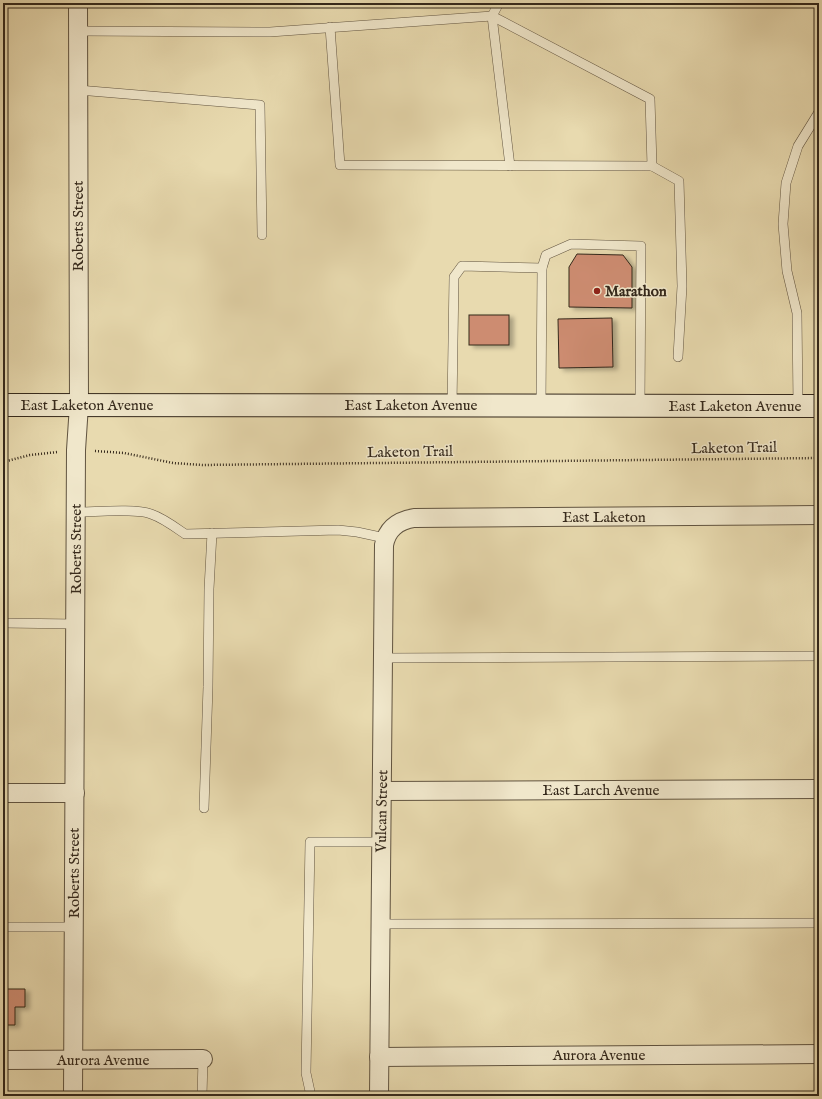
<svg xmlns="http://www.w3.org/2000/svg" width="822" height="1099" font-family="'IM FELL English',serif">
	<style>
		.building { fill: #cd8c71; stroke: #34281b; filter: url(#shadow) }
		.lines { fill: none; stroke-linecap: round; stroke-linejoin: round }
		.service-casing { stroke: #615440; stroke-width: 10 }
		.minor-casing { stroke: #615440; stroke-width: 20 }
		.secondary-casing { stroke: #34281b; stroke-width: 24 }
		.path { stroke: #34281b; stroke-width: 2.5; stroke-dasharray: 1 2; stroke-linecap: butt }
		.service { stroke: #f0e7cb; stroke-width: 9 }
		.minor { stroke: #f0e7cb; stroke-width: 18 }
		.secondary { stroke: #f0e7cb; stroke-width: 22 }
		.poi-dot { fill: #8f2418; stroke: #f0e7cb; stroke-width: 1.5 }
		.labels { text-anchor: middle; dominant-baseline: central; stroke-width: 3; stroke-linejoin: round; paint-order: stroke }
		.street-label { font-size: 15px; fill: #34281b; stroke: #f0e7cb }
		.poi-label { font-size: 15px; font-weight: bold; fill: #34281b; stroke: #f0e7cb; text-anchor: start }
	</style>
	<defs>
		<filter id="shadow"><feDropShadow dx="4.5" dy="2.5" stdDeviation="2" flood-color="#0004"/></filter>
	</defs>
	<rect width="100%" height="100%" fill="#e8daaf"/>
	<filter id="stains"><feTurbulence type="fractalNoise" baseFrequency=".005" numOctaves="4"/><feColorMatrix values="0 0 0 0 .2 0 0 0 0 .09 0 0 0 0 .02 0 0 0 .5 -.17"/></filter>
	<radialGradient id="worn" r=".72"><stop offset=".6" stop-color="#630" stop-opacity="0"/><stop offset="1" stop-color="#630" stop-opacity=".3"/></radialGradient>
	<g class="building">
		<path d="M577,254L623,255L632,267V308L569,307V267Z"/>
		<rect x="469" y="315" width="40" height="30"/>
		<path d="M612,318L613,367L559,368L558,319Z"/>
		<path d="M3,989H25V1007H15V1025H3Z"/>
	</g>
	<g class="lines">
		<g class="service-casing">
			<g id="service">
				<path d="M492,16L510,166"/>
				<path d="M330,27L340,165L652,166L650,99L492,16"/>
				<path d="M78,31L270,32L492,16L499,3"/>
				<path d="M78,90L260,105L262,235"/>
				<path d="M652,166L679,181L682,286L678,357"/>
				<path d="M452,406L454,277L462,266L542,268"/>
				<path d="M541,406L542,268L546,255L571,244L641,246L640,406"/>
				<path d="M798,406L797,313L787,271L783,224L786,183L798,146L819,112"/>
				<path d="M77,512C96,512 134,508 151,514C163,518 175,527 185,534L338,530L357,532L385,538"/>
				<path d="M3,623L76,624"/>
				<path d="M383,658L819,656"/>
				<path d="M204,808L208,687L209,589L212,533"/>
				<path d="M380,924L819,923"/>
				<path d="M3,927H74"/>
				<path d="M202,1096L203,1059"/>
				<path d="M311,1096L306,1073L310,842H381"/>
			</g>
		</g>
		<g class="minor-casing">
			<g id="minor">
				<path d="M382,791L819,789"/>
				<path d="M3,793H75"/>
				<path d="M379,1057L819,1054"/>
				<path d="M3,1060L203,1059"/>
				<path d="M73,1096L76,450L79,405L78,3"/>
				<path d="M379,1096L384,545C387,529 397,521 414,518L819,515"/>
			</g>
		</g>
		<g class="secondary-casing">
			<path id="secondary" d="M3,405L819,406"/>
		</g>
		<g class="path">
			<path d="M95,451L124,453L173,463L202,465L819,458"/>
			<path d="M3,462L30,455L58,452"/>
		</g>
		<use href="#service" class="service"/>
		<use href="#minor" class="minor"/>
		<use href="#secondary" class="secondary"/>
	</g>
	<circle class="poi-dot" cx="597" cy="291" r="4"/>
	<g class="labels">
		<g class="street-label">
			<text transform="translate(78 226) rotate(-90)">Roberts Street</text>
			<text x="87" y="405">East Laketon Avenue</text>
			<text x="411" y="405">East Laketon Avenue</text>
			<text x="735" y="406">East Laketon Avenue</text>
			<text transform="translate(734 448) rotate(-1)">Laketon Trail</text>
			<text transform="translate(410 452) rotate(-1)">Laketon Trail</text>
			<text x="604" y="517">East Laketon</text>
			<text transform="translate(76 549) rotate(-90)">Roberts Street</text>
			<text x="601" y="790">East Larch Avenue</text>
			<text transform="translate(382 811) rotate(-89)">Vulcan Street</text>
			<text transform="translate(74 873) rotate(-90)">Roberts Street</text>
			<text x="599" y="1055">Aurora Avenue</text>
			<text x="103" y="1060">Aurora Avenue</text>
		</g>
		<g class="poi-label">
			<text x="605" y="291">Marathon</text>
		</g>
	</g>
	<rect width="822" height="1099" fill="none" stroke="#e8daaf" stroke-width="16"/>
	<rect x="4" y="4" width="814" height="1091" fill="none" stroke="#34281b" stroke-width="2"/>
	<rect x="8" y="8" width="806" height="1083" fill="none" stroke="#34281b"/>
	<rect width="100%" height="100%" filter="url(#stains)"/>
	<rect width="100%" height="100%" fill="url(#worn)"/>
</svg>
